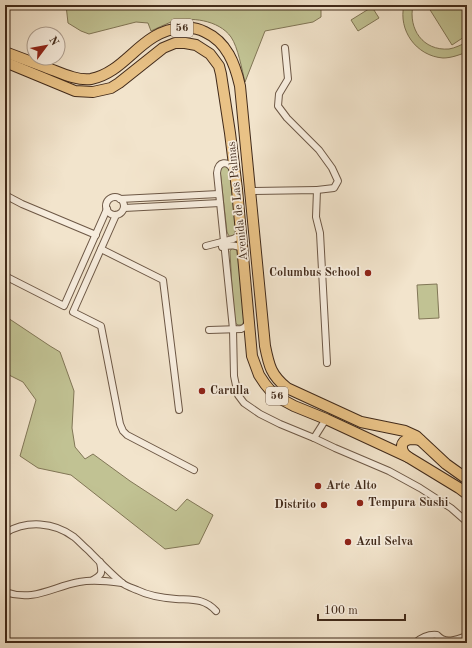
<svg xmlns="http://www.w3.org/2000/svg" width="472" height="648" font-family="'Old Standard TT',serif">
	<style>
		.green { fill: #c1c293; stroke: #817656 }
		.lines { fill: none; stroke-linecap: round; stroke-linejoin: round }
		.minor-casing { stroke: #6d5846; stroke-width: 8 }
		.primary-casing { stroke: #412a1a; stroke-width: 12 }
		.minor { stroke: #f7edde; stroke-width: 6 }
		.primary { stroke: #e9c286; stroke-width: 10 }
		.poi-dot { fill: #8f2418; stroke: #f7edde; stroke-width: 1.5 }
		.labels { text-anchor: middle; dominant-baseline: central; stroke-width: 3.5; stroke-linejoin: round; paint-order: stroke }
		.shield { fill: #f7edde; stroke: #786455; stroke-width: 1 }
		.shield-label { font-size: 11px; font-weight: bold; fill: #412a1a }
		.street-label { font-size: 12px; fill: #412a1a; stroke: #f7edde }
		.poi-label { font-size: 12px; font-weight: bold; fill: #412a1a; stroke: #f7edde; text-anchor: start }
	</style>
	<rect width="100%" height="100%" fill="#f2e4cc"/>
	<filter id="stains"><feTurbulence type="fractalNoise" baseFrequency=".005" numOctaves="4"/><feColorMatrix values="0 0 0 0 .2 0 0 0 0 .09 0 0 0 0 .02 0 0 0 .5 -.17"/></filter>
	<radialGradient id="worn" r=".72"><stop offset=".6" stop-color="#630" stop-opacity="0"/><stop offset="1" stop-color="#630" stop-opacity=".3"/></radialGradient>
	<g class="green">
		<path d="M66,5H321V17L313,22L265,31L245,82C242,70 238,47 231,37C219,20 190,16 171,22C164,25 157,28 151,31L148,23L136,22L89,34L81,31L68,23Z"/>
		<path d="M404,5H413C408,29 423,51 449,49C455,48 461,45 467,42V52C459,55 451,58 443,58C416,56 398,30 404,5Z"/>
		<path d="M427,5H467V35L452,45Z"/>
		<path d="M372,7L379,18L358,31L351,20Z"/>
		<path d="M224,165L229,168V170L237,230L235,235L231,236H229L227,232L220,170V168Z"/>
		<path d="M232,248H236L238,251L244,321L242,325H238L235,323L234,321L230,253V251Z"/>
		<path d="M437,284L439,318L419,319L417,285Z"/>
		<path d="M5,316L50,346L60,352L74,391L72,428L75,447L85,459L93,454L130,481L176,511L187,499L213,515L199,544L165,549L71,475L38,468L20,456L36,400L23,382L5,373Z"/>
	</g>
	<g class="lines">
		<g class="minor-casing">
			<g id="minor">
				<path d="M285,48L288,79L279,94L278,106L287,118L319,150L332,168L338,181L334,188L317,190"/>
				<path d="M233,170C228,160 218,161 217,173L233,329L234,376L238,395L244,403L260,414L280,424L314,438L326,419"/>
				<path d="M250,191L317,190L316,217L320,233L327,363"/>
				<path d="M5,195L22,204L96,235"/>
				<circle cx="115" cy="206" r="9"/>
				<path d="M120,199L219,194"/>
				<path d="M124,208L220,203"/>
				<path d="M116,215L73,312L101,326L120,424L123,431L127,435L194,470"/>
				<path d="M206,246L233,239L237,237L240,231"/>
				<path d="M222,247C230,245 237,244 243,250"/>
				<path d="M101,249L163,280L179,410"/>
				<path d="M5,276L64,306L107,209"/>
				<path d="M209,330L241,329C245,328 247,326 248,321"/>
				<path d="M314,438L335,448L389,471L420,488L451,508L467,522"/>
				<path d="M5,533C27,520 54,522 74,537C79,541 83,546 88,550C99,561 109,572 121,582C125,586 132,588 137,590C149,596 163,598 176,599C192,600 204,598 216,611"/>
				<path d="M93,580C103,574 102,573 100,562"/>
				<path d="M5,592C34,602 52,587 79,582C93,579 108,581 122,583"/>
				<path d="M415,643C422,637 428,634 437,635C446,645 456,639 467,636"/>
			</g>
		</g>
		<g class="primary-casing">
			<g id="primary">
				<path d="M5,52C18,57 32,62 45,67C59,72 76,81 91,79C127,72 141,30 182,28C190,27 198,28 205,32C227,42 235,64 240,86L265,346C269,366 271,375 287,388L361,422L405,431L416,436L446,464L467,479"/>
				<path d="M5,62L75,91L93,92L111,88L119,83L163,48L175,43H185L196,45L210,54L219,66L221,74L230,133L237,189L252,356L259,375L265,384L270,390L281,399L294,406L326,419L408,457L459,488L467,494"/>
				<path d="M408,457C400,451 399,441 410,439C413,439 417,439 420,440"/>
			</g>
		</g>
		<use href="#minor" class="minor"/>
		<use href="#primary" class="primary"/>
	</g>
	<g class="poi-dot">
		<circle cx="368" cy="273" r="4"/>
		<circle cx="202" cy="391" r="4"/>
		<circle cx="318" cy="486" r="4"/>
		<circle cx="360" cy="503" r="4"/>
		<circle cx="324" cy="505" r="4"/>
		<circle cx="348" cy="542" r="4"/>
	</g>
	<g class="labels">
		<g class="shield">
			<rect x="171" y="19" width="22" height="18" rx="3"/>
			<rect x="266" y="387" width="22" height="18" rx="3"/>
		</g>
		<g class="shield-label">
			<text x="182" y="28">56</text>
			<text x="277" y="396">56</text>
		</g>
		<g class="street-label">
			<text transform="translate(238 201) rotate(-96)">Avenida de Las Palmas</text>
		</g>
		<g class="poi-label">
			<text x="360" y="273" text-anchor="end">Columbus School</text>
			<text x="210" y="391">Carulla</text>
			<text x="326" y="486">Arte Alto</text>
			<text x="368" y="503">Tempura Sushi</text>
			<text x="316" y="505" text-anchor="end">Distrito</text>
			<text x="356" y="542">Azul Selva</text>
		</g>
	</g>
	<rect width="472" height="648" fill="none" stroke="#f2e4cc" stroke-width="20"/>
	<rect x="6" y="6" width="460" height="636" fill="none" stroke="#412a1a" stroke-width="2"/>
	<rect x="10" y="10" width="452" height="628" fill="none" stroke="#412a1a"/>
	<g transform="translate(46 46) rotate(58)"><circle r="19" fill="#f7edde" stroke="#ae9f90"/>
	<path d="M0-3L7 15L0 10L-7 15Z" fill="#8f2418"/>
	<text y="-6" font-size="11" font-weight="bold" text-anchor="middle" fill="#412a1a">N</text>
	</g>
	<path d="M318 614v6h87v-6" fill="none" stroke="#412a1a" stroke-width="2"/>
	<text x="324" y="614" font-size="12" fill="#412a1a" stroke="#f7edde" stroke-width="3" paint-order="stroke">100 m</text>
	<rect width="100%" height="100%" filter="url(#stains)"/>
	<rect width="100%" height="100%" fill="url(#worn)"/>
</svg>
